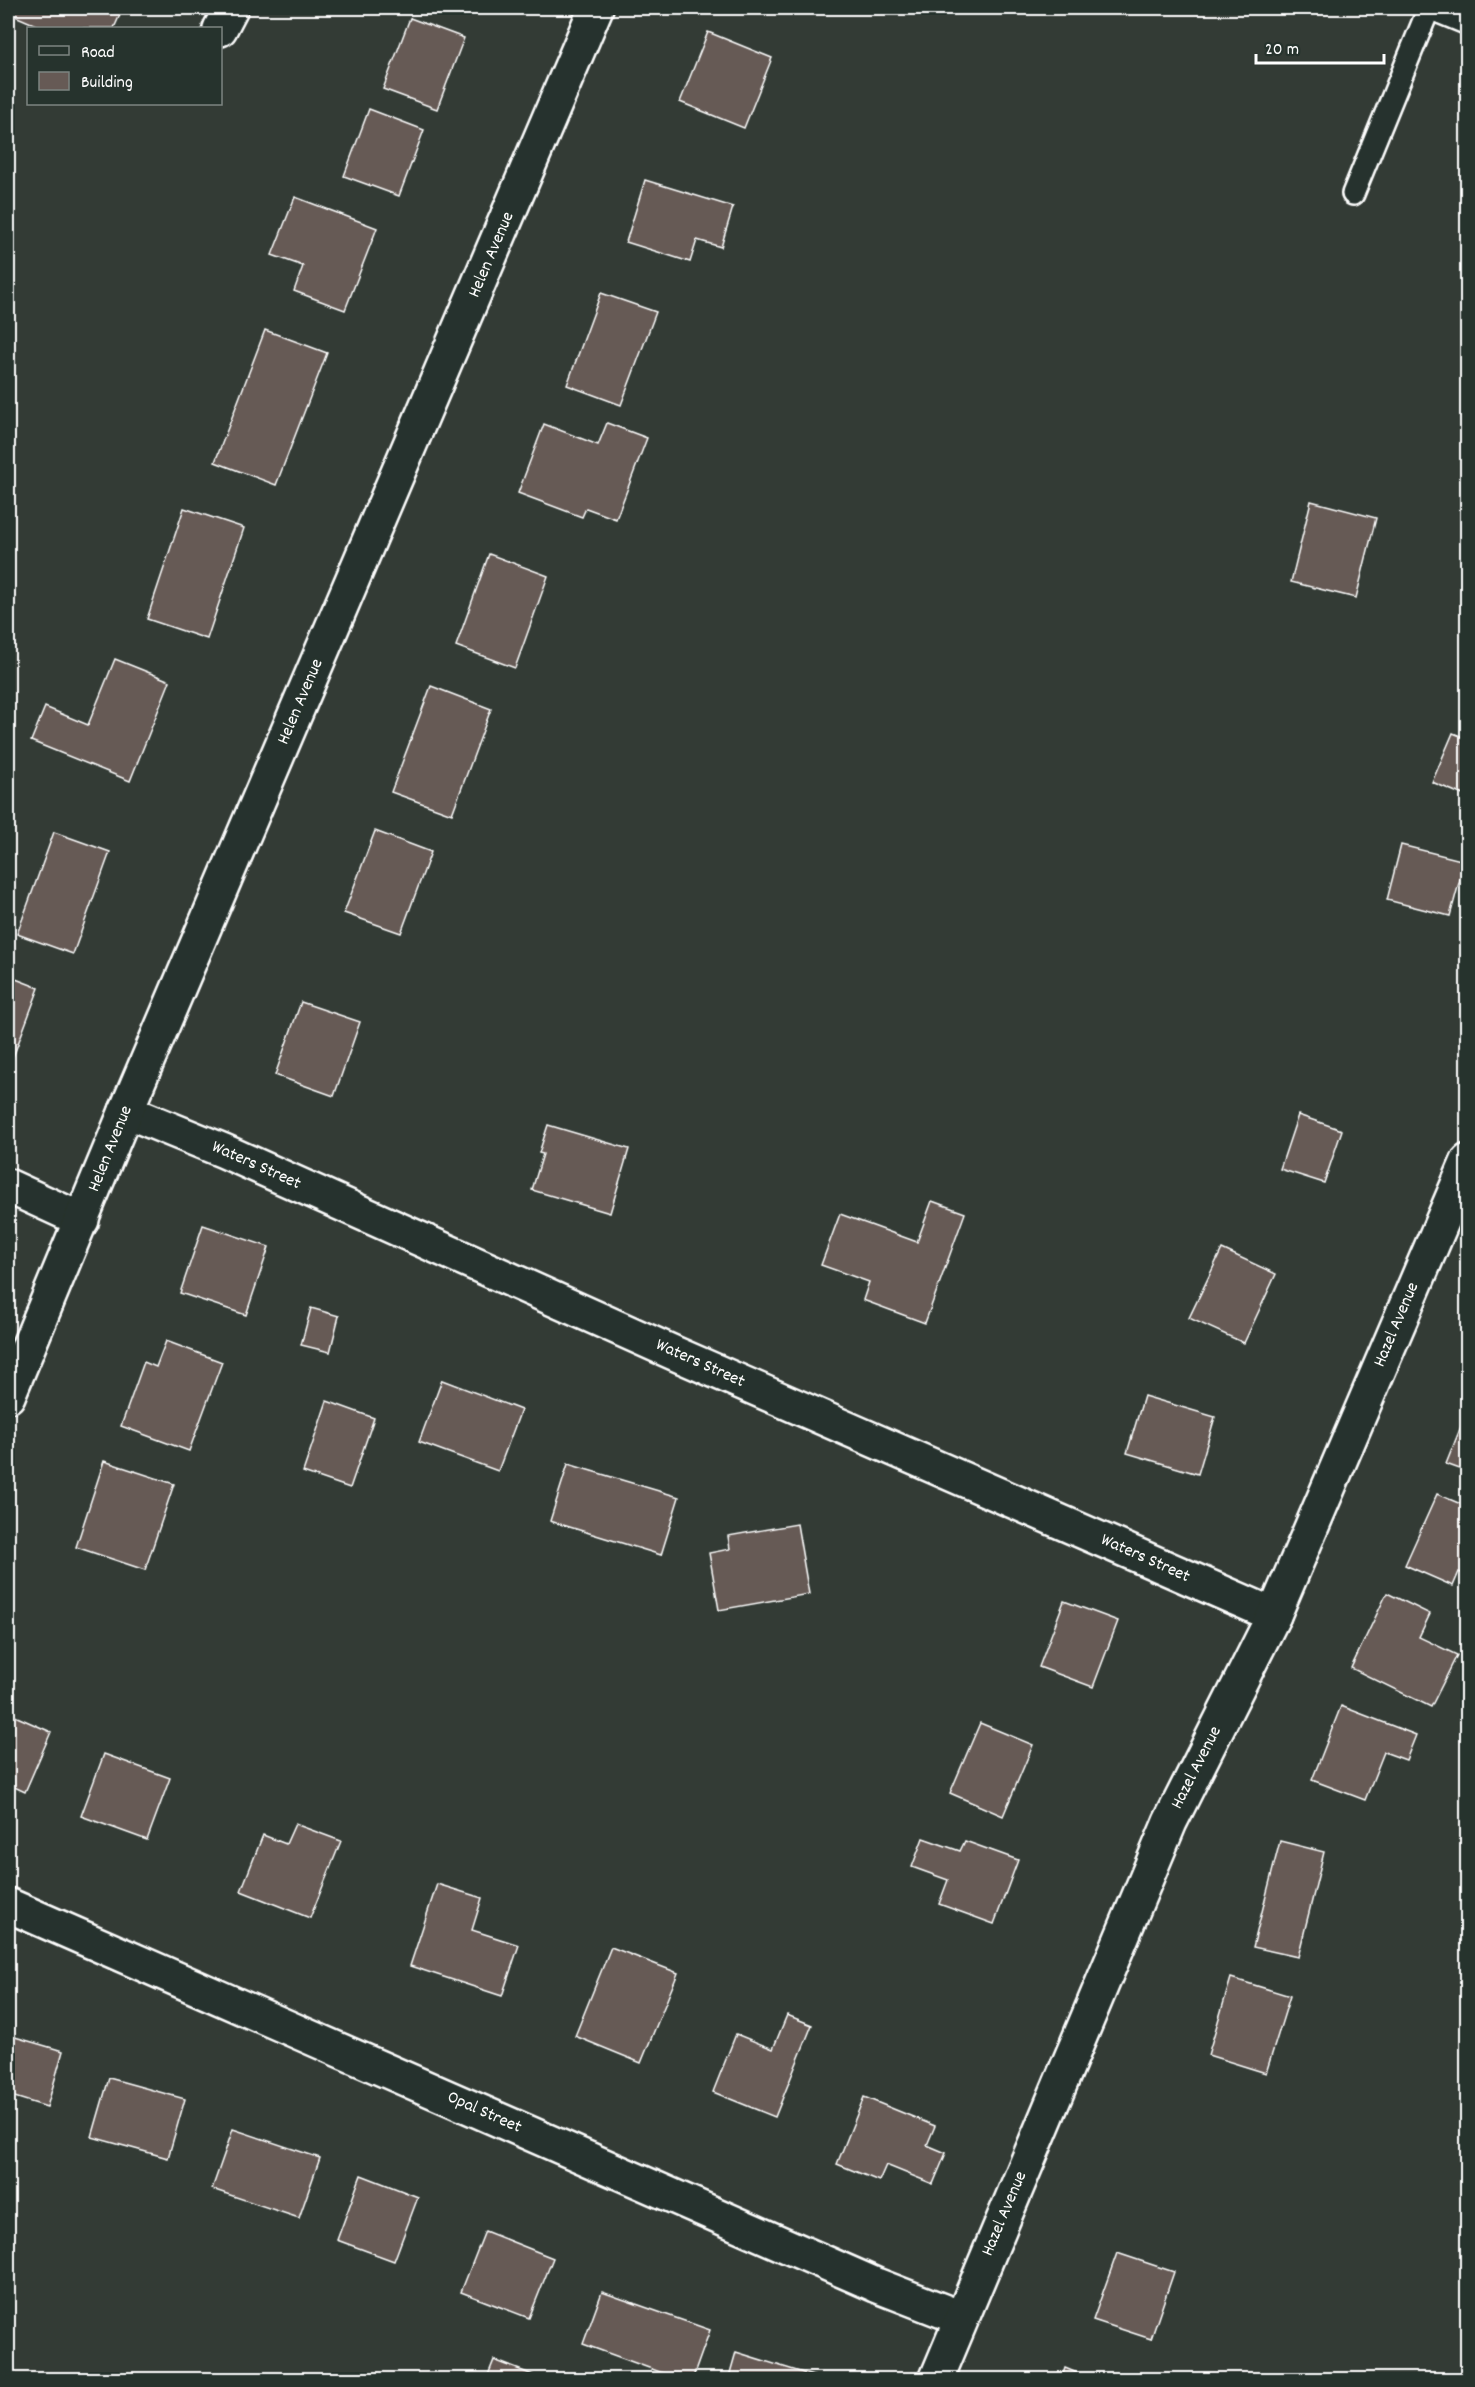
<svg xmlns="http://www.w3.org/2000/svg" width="1475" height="2387" font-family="Dekko,sans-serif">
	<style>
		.building { fill: #665a55; stroke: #fff; stroke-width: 1.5 }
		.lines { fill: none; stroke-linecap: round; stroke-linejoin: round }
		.service-casing { stroke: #fff; stroke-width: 26 }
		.minor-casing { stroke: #fff; stroke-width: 38 }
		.service { stroke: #26332d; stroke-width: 21 }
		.minor { stroke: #26332d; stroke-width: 33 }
		.labels { text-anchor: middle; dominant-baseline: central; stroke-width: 5; stroke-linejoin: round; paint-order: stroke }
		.street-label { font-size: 18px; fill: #fff; stroke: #26332d }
	</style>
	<rect width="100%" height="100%" fill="#333b35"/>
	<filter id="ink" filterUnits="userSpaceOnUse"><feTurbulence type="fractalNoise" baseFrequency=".0167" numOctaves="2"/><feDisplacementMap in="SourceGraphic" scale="12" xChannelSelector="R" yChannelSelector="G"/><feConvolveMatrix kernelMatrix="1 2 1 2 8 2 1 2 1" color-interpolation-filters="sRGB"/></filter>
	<g filter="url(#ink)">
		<g class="building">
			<path d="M8,8H123L114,28H43L8,13Z"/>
			<path d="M459,8H478L475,14Z"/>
			<path d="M410,18L464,38L437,109L383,89Z"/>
			<path d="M708,32L772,58L744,128L680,102Z"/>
			<path d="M369,109L424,130L399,196L344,176Z"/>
			<path d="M645,180L733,207L721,247L697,240L690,262L626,242Z"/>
			<path d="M295,197L377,228L345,310L294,291L303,266L272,255Z"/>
			<path d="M601,293L656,312L621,405L567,385Z"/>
			<path d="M265,330L327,353L276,485L215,462Z"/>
			<path d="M607,423L647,438L616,519L586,508L582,517L518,493L544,424L598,445Z"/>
			<path d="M1311,501L1376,518L1356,598L1291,582Z"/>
			<path d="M184,508L244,528L207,639L147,619Z"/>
			<path d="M489,554L548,576L515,668L456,646Z"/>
			<path d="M115,659L170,681L130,781L31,741L45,707L88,725Z"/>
			<path d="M431,686L491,709L452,814L391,792Z"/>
			<path d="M1453,733L1468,739V797L1432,782Z"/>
			<path d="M375,831L431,852L401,933L344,913Z"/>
			<path d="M54,832L110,852L73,954L17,934Z"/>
			<path d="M1401,845L1465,861L1450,916L1387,900Z"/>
			<path d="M8,976L39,988L10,1065L8,1064Z"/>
			<path d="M301,1002L360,1022L334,1096L275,1075Z"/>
			<path d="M1298,1115L1342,1130L1324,1183L1280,1169Z"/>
			<path d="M548,1125L629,1149L610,1213L532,1190L543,1154L539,1153Z"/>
			<path d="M932,1201L965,1213L925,1323L863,1300L869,1282L821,1265L840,1214L917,1242Z"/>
			<path d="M203,1225L269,1247L246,1315L180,1293Z"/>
			<path d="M1222,1249L1276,1274L1244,1343L1189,1318Z"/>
			<path d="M311,1308L339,1316L330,1352L301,1345Z"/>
			<path d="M166,1341L222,1362L189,1451L121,1426L144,1362L156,1367Z"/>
			<path d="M442,1380L521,1410L498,1471L419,1442Z"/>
			<path d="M1144,1396L1215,1417L1198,1474L1127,1453Z"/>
			<path d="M327,1401L374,1418L350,1488L303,1472Z"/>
			<path d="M1468,1409V1472L1446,1464Z"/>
			<path d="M104,1461L174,1484L145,1570L76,1547Z"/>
			<path d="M568,1464L679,1497L661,1555L550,1521Z"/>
			<path d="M1437,1494L1468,1507V1576L1459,1572L1453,1586L1405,1565Z"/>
			<path d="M797,1524L809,1594L719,1610L709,1553L730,1549L728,1536Z"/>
			<path d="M1387,1593L1430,1614L1419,1637L1457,1655L1431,1707L1351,1668Z"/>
			<path d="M1064,1601L1118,1621L1093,1687L1039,1667Z"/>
			<path d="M1341,1706L1416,1735L1406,1760L1384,1752L1365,1800L1312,1780Z"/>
			<path d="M8,1713L51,1732L25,1792L8,1784Z"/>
			<path d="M980,1723L1033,1745L1003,1816L950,1793Z"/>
			<path d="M104,1754L170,1778L147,1840L81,1816Z"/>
			<path d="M295,1824L341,1841L310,1918L241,1891L263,1835L286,1844Z"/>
			<path d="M923,1838L960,1851L965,1841L1018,1860L994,1924L939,1904L948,1880L912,1867Z"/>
			<path d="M1280,1841L1324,1852L1298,1957L1253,1947Z"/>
			<path d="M437,1884L482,1898L472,1930L519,1945L502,1996L410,1966Z"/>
			<path d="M611,1947L678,1973L641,2063L575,2036Z"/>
			<path d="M1231,1978L1290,1996L1266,2073L1208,2055Z"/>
			<path d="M787,2015L812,2025L775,2117L713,2092L736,2034L773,2049Z"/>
			<path d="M8,2035L63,2051L47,2107L8,2095Z"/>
			<path d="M109,2078L185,2099L168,2158L92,2137Z"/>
			<path d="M864,2097L935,2126L927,2145L946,2153L933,2184L886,2165L879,2181L837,2164Z"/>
			<path d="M233,2129L320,2158L299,2218L212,2189Z"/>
			<path d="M361,2175L418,2197L394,2261L337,2240Z"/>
			<path d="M485,2231L553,2258L529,2318L461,2292Z"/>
			<path d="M1117,2253L1174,2272L1151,2339L1093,2320Z"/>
			<path d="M602,2292L710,2330L692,2380H682L583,2344Z"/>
			<path d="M736,2352L826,2380H728Z"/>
			<path d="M494,2360L533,2375L531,2380H486Z"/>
			<path d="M1065,2368L1094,2380H1061Z"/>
		</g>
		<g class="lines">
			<g class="service-casing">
				<g id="service">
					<path d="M1429,8L1468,24"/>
					<path d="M1353,194L1429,8"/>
				</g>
			</g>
			<g class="minor-casing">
				<g id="minor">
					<path d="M220,29L231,8"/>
					<path d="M126,1111L224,1151L674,1353L1274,1615"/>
					<path d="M8,1186L82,1220"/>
					<path d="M8,1396L126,1111L596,8"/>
					<path d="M8,1905L876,2285L961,2318"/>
					<path d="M936,2380L1170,1822L1274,1615L1468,1161"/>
				</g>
			</g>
			<use href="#service" class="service"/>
			<use href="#minor" class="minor"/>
		</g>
	</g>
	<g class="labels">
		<g class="street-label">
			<text transform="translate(492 255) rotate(-67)">Helen Avenue</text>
			<text transform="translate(301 702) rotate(-67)">Helen Avenue</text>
			<text transform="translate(111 1149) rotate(-68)">Helen Avenue</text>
			<text transform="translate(256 1166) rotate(24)">Waters Street</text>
			<text transform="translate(1397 1325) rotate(-67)">Hazel Avenue</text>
			<text transform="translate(700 1364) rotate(24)">Waters Street</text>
			<text transform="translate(1145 1559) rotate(24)">Waters Street</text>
			<text transform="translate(1197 1768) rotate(-63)">Hazel Avenue</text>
			<text transform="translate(484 2113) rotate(24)">Opal Street</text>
			<text transform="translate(1005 2214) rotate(-67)">Hazel Avenue</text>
		</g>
	</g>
	<rect width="1475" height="2387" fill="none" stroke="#26332d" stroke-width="30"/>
	<rect x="15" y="15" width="1445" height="2357" fill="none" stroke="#fff" stroke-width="2" filter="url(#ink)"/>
	<rect x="27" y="27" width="195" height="78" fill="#26332d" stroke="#7d8581" stroke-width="1.5"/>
	<rect x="39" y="46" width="30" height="9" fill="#26332d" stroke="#7d8581" stroke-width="1.5"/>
	<text x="81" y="57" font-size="18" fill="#ffffff">Road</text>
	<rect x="39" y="72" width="30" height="18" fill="#665a55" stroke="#7d8581" stroke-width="1.5"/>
	<text x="81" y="87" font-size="18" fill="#ffffff">Building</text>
	<path d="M1256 54v9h128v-9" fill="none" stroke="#ffffff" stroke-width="3"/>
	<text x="1265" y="54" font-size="18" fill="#ffffff" stroke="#26332d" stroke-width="4.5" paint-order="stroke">20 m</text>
</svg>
